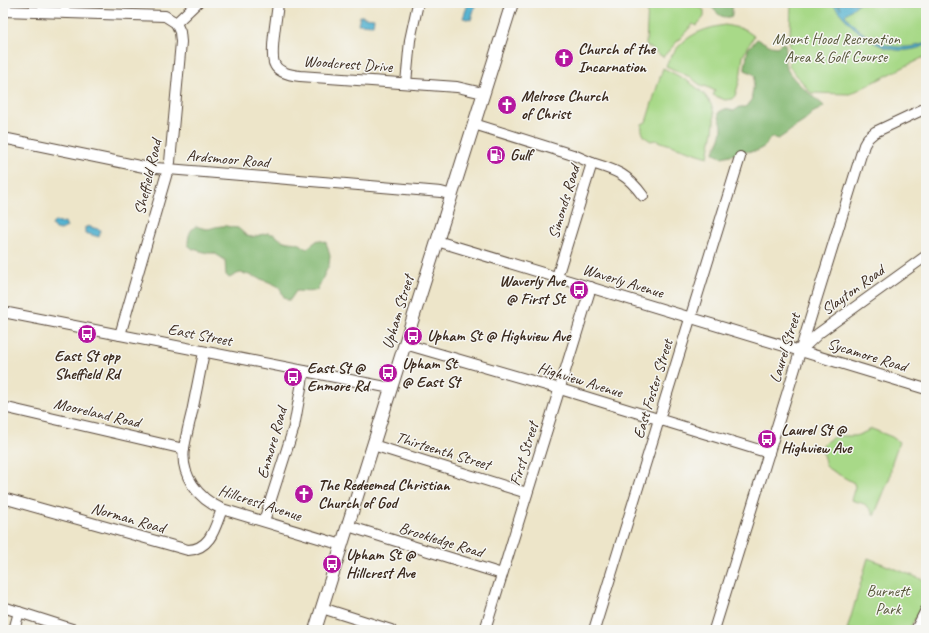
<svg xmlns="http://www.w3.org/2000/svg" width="929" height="633" font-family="Caveat,sans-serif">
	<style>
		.green { fill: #a8d988; stroke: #728253 }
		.forest { fill: #86b974; stroke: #607249 }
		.water { fill: #50b0cf; stroke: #466d76 }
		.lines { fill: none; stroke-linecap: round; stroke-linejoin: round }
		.minor-casing { stroke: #564638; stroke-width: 12 }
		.major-casing { stroke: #564638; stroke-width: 14 }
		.minor { stroke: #fff; stroke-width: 10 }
		.major { stroke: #fff; stroke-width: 12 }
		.labels { text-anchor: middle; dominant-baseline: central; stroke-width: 3; stroke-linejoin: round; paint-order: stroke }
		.park-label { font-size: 16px; fill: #565638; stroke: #f6f6f2 }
		.poi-label { font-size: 16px; font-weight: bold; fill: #3b2a1e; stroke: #f6f6f2; text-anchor: start }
		.street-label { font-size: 16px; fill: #3b2a1e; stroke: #f6f6f2 }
	</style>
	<rect width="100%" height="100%" fill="#f6f6f2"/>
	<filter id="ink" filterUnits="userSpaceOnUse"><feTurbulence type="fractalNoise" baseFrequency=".025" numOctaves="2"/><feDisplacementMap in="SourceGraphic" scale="8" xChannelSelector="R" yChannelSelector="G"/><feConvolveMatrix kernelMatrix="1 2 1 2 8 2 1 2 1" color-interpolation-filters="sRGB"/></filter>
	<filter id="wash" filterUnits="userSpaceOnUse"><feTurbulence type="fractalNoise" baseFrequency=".012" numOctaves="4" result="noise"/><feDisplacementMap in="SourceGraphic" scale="16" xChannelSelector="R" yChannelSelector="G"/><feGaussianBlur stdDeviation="0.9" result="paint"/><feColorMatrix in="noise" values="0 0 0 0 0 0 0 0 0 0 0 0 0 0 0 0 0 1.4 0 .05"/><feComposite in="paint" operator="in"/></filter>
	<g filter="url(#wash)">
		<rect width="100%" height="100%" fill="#ede5c9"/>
		<g class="green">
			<path d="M648,3H693L704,10V17L696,26L693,24L663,57L646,45Z"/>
			<path d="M791,3H926V56L850,94L811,93L789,66Z"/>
			<path d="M725,25L744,29L754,36L743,56L740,79L735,96L732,99L725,100L713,95L715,91L705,86L703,87L690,77L666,66C678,40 697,29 725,25Z"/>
			<path d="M663,68C681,77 711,91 714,114C715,128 710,143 708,157L655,140L651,141C643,137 641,132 642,124L646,122Z"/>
			<path d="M872,429L892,437L899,442L892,462L890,477L874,516C867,502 863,504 851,500L855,487L854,483L829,469L826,466L822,451L824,449L823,445C834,434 839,436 853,436C859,436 866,431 872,429Z"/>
			<path d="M868,558L926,581V597L909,630H847Z"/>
		</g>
		<g class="forest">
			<path d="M707,3H735L732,8V16C719,21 716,9 707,3Z"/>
			<path d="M757,39L771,46L777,47L782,43L785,44C787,51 784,56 785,63C787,78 814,96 824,106C820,110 817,110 812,113C809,115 807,120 803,122C794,127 787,134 778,139L772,137L770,138L765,146L757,151L743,152L722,157L716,155L714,152C717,144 722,137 722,127C722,122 718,118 719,112L725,109L734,111L740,107H745L751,102L755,76L752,73L745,70V67L748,49Z"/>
			<path d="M196,226C212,232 208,227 222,226C227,225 231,228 238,228L247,236L252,237L268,233L270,234H273C276,236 281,240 284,241C294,244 298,240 306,249L318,240L326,242L330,256L329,265L317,290C311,293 302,291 296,291L290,300H287C281,295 283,292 279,287C274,283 246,273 240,273C236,274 232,277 229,278L226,275L225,260L214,253H208L193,249L188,245C188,238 189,230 196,226Z"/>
		</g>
		<g class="water">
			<path d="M470,3L475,6L471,20L463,18L468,4L470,5Z"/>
			<path d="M832,3H836L841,9L838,3H859L845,15C864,40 894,55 926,43V45C887,63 854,32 832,3Z"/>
			<path d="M360,16H363V17L374,18L373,25L358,24Z"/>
			<path d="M55,221L60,223L65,222L67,227L61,230L55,229L52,225Z"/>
			<path d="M87,226L101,230L99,237L85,233V227L86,228Z"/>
		</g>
	</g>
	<g filter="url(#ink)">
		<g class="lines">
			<g class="minor-casing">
				<g id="minor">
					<path d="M278,3C277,16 269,56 275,65C279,73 291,75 300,76L457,87L483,93"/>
					<path d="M3,11L165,16L176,23L197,3"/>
					<path d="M406,83L410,40L418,3"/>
					<path d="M474,124L576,156L592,163L557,277"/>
					<path d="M3,138L144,167L441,192L452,195"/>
					<path d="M592,163C618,171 627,174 643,196"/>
					<path d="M437,241L926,389"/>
					<path d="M3,312L391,388"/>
					<path d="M120,335L170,162L181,42L180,32L176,23"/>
					<path d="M405,344L560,389L769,453"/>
					<path d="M800,351L819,333L926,256"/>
					<path d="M204,352C200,372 196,392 192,412C189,424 186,436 184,448C180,475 198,499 222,509L342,545"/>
					<path d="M3,407L184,449"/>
					<path d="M373,445L527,493"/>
					<path d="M3,498L188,550C211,549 215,527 222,509"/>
					<path d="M264,521L294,427L304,371"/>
					<path d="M348,526L502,574"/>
					<path d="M3,607L75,630"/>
					<path d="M322,608L391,630"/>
					<path d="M14,630L19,612"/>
					<path d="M485,630L591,287"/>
					<path d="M594,630L740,157"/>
					<path d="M714,630L864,145L868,138L875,132L926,108"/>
					<path d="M916,630L926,610"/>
				</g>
			</g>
			<g class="major-casing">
				<path id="major" d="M315,630L512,3"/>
			</g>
			<use href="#minor" class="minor"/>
			<use href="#major" class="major"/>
		</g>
	</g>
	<defs>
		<g id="church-disc" transform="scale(1)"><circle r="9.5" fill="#b5179e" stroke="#f6f6f2"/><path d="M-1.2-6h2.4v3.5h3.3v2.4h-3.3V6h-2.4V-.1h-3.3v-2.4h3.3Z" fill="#fff"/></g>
		<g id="fuel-disc" transform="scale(1)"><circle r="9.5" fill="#b5179e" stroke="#f6f6f2"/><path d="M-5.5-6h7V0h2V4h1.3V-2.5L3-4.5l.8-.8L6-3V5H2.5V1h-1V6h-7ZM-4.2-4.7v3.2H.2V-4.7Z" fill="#fff"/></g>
		<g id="bus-disc" transform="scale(1)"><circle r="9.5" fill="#b5179e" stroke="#f6f6f2"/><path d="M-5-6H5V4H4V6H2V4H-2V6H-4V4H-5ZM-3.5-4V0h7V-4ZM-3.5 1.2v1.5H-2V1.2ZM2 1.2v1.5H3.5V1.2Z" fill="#fff"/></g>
	</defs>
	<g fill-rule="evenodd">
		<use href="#church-disc" x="564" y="58"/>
		<use href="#church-disc" x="507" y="105"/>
		<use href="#fuel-disc" x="496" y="155"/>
		<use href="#bus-disc" x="579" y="290"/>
		<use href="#bus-disc" x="87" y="334"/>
		<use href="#bus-disc" x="413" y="336"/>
		<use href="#bus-disc" x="388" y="373"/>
		<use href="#bus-disc" x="293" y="377"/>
		<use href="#bus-disc" x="767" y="439"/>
		<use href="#church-disc" x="304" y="494"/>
		<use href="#bus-disc" x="332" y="564"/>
	</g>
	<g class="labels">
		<g class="park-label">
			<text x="836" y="39">Mount Hood Recreation<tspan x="836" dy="18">Area &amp; Golf Course</tspan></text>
			<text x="888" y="591">Burnett<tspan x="888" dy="18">Park</tspan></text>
		</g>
		<g class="poi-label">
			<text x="578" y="49">Church of the<tspan x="578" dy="18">Incarnation</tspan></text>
			<text x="521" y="96">Melrose Church<tspan x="521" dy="18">of Christ</tspan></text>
			<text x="510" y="155">Gulf</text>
			<text x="565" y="281" text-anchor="end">Waverly Ave<tspan x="565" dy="18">@ First St</tspan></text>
			<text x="427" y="336">Upham St @ Highview Ave</text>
			<text x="87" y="356" text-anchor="middle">East St opp<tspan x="87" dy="18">Sheffield Rd</tspan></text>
			<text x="402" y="364">Upham St<tspan x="402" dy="18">@ East St</tspan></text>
			<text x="307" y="368">East St @<tspan x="307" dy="18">Enmore Rd</tspan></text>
			<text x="781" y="430">Laurel St @<tspan x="781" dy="18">Highview Ave</tspan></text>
			<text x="318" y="485">The Redeemed Christian<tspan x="318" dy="18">Church of God</tspan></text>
			<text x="346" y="555">Upham St @<tspan x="346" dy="18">Hillcrest Ave</tspan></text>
		</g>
		<g class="street-label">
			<text transform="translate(348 64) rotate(4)">Woodcrest Drive</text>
			<text transform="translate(228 159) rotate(5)">Ardsmoor Road</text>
			<text transform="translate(148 177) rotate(-77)">Sheffield Road</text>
			<text transform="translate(564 202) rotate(-73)">Simonds Road</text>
			<text transform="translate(623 281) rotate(17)">Waverly Avenue</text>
			<text transform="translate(853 290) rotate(-36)">Slayton Road</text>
			<text transform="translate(398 312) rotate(-73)">Upham Street</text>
			<text transform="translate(200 335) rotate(11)">East Street</text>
			<text transform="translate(785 348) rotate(-73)">Laurel Street</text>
			<text transform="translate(867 355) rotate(17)">Sycamore Road</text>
			<text transform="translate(580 380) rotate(17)">Highview Avenue</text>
			<text transform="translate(653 389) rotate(-73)">East Foster Street</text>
			<text transform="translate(97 413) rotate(13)">Mooreland Road</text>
			<text transform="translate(272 443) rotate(-74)">Enmore Road</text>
			<text transform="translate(443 451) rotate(17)">Thirteenth Street</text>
			<text transform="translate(524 454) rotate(-73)">First Street</text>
			<text transform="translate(260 503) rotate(18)">Hillcrest Avenue</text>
			<text transform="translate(128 518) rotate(16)">Norman Road</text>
			<text transform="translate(441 540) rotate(17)">Brookledge Road</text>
		</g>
	</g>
	<rect width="929" height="633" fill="none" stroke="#f6f6f2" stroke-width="16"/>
</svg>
